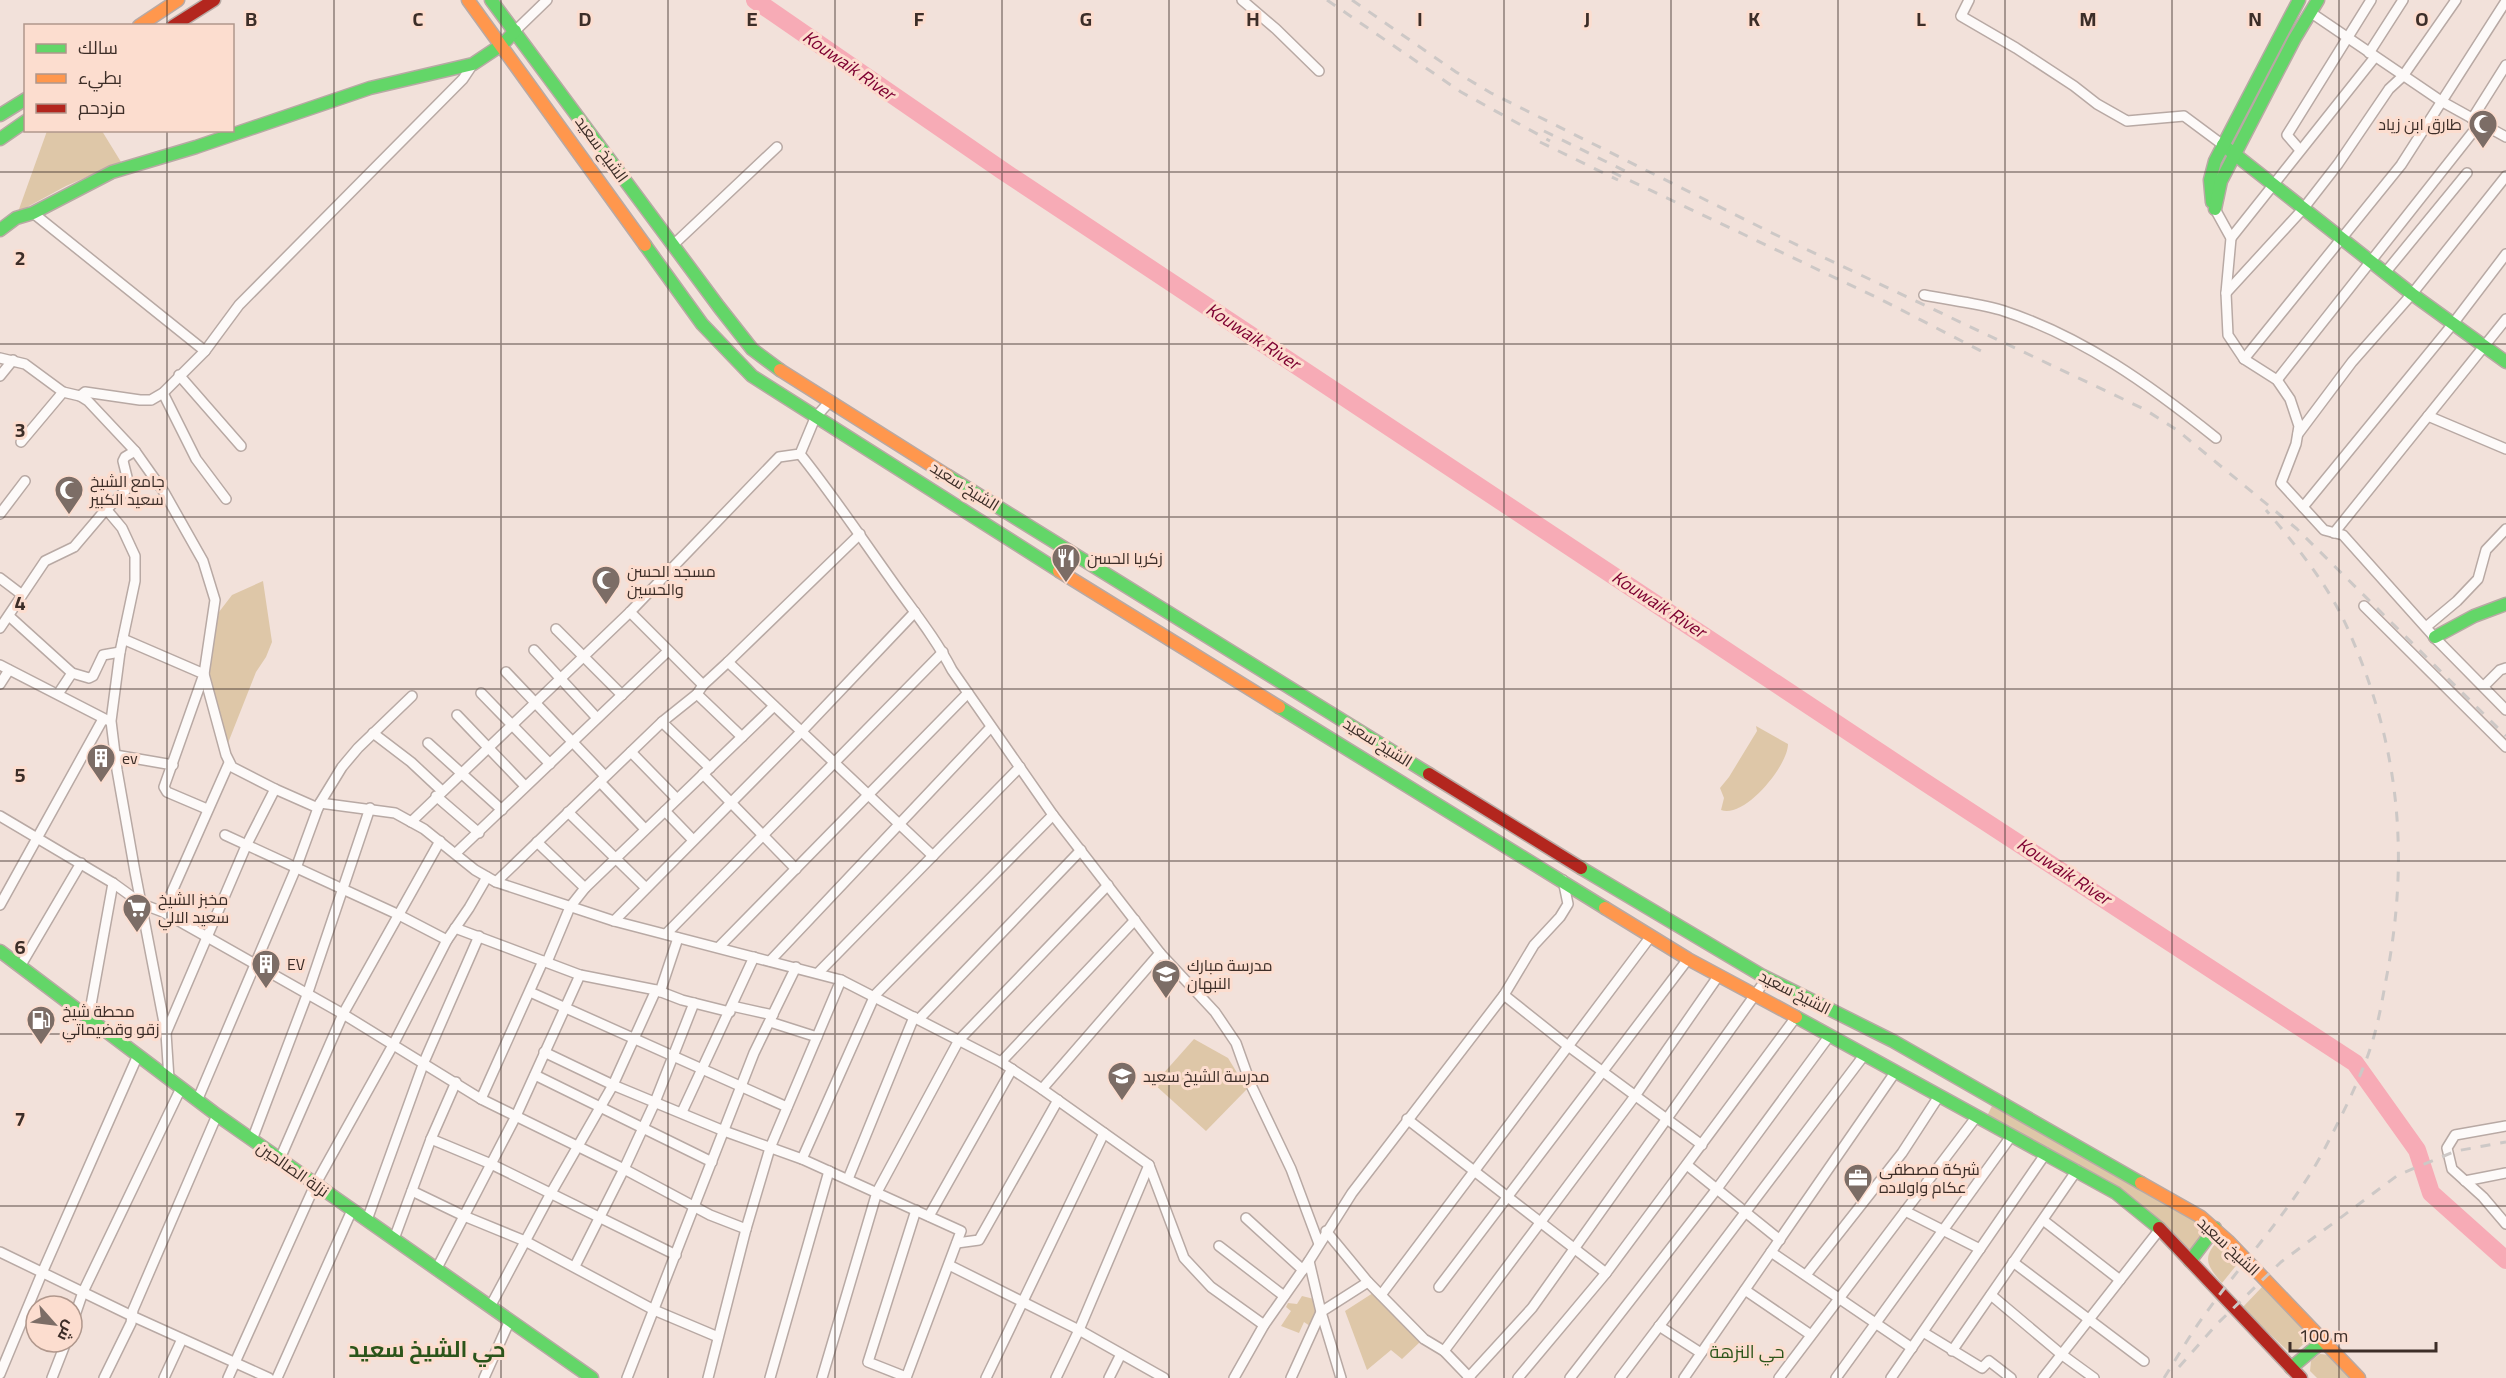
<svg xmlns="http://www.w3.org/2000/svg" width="2506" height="1378" font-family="Georgia,Cairo,serif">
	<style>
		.green { fill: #dec7a8 }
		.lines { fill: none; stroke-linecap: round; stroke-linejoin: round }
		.river { stroke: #f7abb6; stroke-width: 18 }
		.street-casing { stroke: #b8a9a4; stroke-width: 12 }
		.fast-casing { stroke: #b8a9a4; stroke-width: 15 }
		.slow-casing { stroke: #b8a9a4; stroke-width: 15 }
		.jam-casing { stroke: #b8a9a4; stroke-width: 15 }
		.street { stroke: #fdfaf9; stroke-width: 9 }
		.fast { stroke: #63d668; stroke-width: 12 }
		.slow { stroke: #ff974d; stroke-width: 12 }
		.jam { stroke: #b3261e; stroke-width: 12 }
		.rail { stroke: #cdc8c6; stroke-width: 3; stroke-dasharray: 10 10; stroke-linecap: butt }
		.grid { fill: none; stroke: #3d2e28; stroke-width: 1.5; stroke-opacity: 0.55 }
		.labels { text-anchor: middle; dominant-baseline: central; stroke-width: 6; stroke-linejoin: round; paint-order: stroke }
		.poi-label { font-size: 16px; fill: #3d2e28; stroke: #fcddcf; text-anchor: start }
		.street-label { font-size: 16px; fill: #3d2e28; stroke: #fcddcf }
		.water-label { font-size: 18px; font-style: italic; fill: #7e0031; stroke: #fcddcf }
		.neighbourhood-label { font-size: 18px; fill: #2c551a; stroke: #fcddcf }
		.district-label { font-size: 22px; font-weight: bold; fill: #2c551a; stroke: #fcddcf }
		.grid-label { font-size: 20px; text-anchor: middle; font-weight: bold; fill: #3d2e28; stroke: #fcddcf; stroke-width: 6; stroke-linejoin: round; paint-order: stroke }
	</style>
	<rect width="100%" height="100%" fill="#f2e1da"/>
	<g class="green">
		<path d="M47,131H102L121,162L66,186L18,212Z"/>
		<path d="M263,581L272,642L266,657L256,672L228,743L207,668L219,612L232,595Z"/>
		<path d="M1756,726L1788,744C1788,766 1744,819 1721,810L1724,798L1720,788L1729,777L1757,731Z"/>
		<path d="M1194,1039L1228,1058L1247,1089L1206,1131L1154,1084Z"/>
		<path d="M1992,1106L2197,1221L2205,1231L2191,1251L2136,1200L2109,1181L1987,1116Z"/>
		<path d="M2218,1241L2239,1262L2222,1283C2208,1267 2201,1258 2218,1241Z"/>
		<path d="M2263,1286L2308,1333L2307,1341L2297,1350L2288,1351L2242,1308Z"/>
		<path d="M1373,1293L1421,1341L1402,1359L1391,1350L1367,1370L1345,1311Z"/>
		<path d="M1302,1296L1314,1299L1318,1310L1310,1326L1304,1322L1299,1333L1281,1326L1291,1311L1286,1307L1288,1303L1297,1304Z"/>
		<path d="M2320,1354L2330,1355L2354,1378H2317L2310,1371L2311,1361Z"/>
	</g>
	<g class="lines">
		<path class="river" d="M755,0L1003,171L1923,781L2355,1063L2417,1150L2431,1193L2506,1260"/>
		<g class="street-casing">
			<g id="street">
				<path d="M1242,0L1276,29L1319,71"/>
				<path d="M1969,0L1961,16L2016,48L2074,86L2097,104L2127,121L2184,116L2223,145"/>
				<path d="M2310,12L2441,101L2506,137"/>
				<path d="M515,31L547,0"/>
				<path d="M2369,53L2403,0"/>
				<path d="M2472,119L2506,65"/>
				<path d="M2300,150L2287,135L2371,0"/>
				<path d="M2215,209L2231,238L2226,293L2228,335L2244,359L2277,380L2290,399L2299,426L2296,444L2281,483L2324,530L2343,535L2437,640L2506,710"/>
				<path d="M33,213L205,351"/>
				<path d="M2231,238L2375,57"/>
				<path d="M672,246L777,147"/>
				<path d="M2385,273L2467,173"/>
				<path d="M2226,293L2303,209L2338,164L2389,89L2403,76L2456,0"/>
				<path d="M1924,295C1949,300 1976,303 2001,310C2082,336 2150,385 2216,438"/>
				<path d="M0,358L25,364L63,392L80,396L88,401L135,451L164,492L203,561L215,600L204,674L226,755L232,767L275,789L318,808L320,803L395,813L424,829L475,870L496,882L614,921L841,980L1001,1062L1042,1089L1149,1165L1184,1258L1211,1287L1264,1325"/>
				<path d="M2244,359L2401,165L2506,1"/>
				<path d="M179,375L241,446"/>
				<path d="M0,376L13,360"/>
				<path d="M2277,380L2480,123"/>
				<path d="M163,393L196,459L226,499"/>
				<path d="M80,396L85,392L140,400H151L163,393L205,351L239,305L463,79L473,64"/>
				<path d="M2428,416L2506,449"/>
				<path d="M2298,434L2352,362L2412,294L2506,176"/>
				<path d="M21,442L63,392"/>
				<path d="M800,454C832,494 860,536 890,578C911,608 935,637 952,670L1053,815L1160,953L1042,1089"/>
				<path d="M2303,507L2452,325L2506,254"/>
				<path d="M106,509L122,528L135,556V581L120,652L111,721L117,770L135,872L166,1033L169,1079"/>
				<path d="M0,514L25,481"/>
				<path d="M2334,533L2506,319"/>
				<path d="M0,578L21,594"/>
				<path d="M2364,606L2506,747"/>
				<path d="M630,612L703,685"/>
				<path d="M9,616L72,673L89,678L93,676L103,655L120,652"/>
				<path d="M2426,627L2457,601L2478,579L2486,550L2506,529"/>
				<path d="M0,628L45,561L74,547L102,514L125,491L128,481L123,461L125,457L135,451"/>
				<path d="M556,629L622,695"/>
				<path d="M123,639L204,674L164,787L167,792L207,809"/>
				<path d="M534,650L597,718"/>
				<path d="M728,662L860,534"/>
				<path d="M0,665L107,720"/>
				<path d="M506,672L605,776"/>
				<path d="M0,684L9,670"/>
				<path d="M2484,686L2500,670L2506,668"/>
				<path d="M481,693L550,764"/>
				<path d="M58,694L72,673"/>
				<path d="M697,694L742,737"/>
				<path d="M457,715L525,786"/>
				<path d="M662,722L710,768"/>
				<path d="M373,733L411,762L442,791"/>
				<path d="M428,743L502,810"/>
				<path d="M631,752L677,799"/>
				<path d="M115,755L173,765"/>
				<path d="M703,774L796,869"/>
				<path d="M600,782L645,829"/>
				<path d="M436,796L479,833"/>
				<path d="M320,803L342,767L358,748L412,696"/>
				<path d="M665,811L693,840"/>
				<path d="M568,812L646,888"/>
				<path d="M0,816L113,883L142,904L163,912L343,1014L481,1099L624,1169L710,1215L746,1229"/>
				<path d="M411,822L630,612L779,457L800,454L815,418L830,401"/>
				<path d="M225,835L397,914L447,940"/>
				<path d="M537,842L585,888"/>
				<path d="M456,853L668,651"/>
				<path d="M496,882L662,722L697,694L703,685L728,662L933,856"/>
				<path d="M0,905L103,719"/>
				<path d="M163,912L229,763"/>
				<path d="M614,921L802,731L915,612"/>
				<path d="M455,928L580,975L656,990L682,1000L730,1012"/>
				<path d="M666,934L943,652"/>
				<path d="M719,947L968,693"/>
				<path d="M1160,953L1215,1012L1236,1043L1251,1085L1291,1169L1319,1244"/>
				<path d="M770,961L991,727"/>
				<path d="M547,962L570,907L585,888L774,706"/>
				<path d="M21,965L81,863"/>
				<path d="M818,973L1020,767"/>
				<path d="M530,992L787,1107"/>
				<path d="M660,992L678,938"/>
				<path d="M1504,995L1568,1046L1702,1145"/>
				<path d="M732,1006L773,1015"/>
				<path d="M89,1016L113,883"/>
				<path d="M919,1019L1081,850"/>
				<path d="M770,1022L817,1037"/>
				<path d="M166,1033L246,846L275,789"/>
				<path d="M544,1052L613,1085L724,1131L802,1159L961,1231L906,1378"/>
				<path d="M1001,1062L1135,920"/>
				<path d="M535,1075L712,1162"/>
				<path d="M481,1099L543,961"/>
				<path d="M197,1101L296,868L318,808"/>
				<path d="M682,1112L754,957"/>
				<path d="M1407,1119L1606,1273"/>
				<path d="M2506,1126L2455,1135L2447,1148L2452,1169L2483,1197L2506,1224"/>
				<path d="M431,1139L491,1164L676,1255"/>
				<path d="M252,1140L307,995L370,808"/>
				<path d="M802,1159L875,995L1053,815"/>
				<path d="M279,1161L343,1014L440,841"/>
				<path d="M1687,1165L1780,1240"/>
				<path d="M848,1179L914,1017"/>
				<path d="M2465,1181L2506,1173"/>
				<path d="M412,1191L464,1216L525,1241L654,1310L718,1337"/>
				<path d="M1905,1211L1980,1249"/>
				<path d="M929,1216L1012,1069"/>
				<path d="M1246,1218L1303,1270"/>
				<path d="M367,1220L424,1062L479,936"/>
				<path d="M2043,1220L2120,1280"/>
				<path d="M394,1239L431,1139L456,1082"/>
				<path d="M957,1243L979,1240L1058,1100"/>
				<path d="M1219,1246L1284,1296"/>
				<path d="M0,1252L132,1316L269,1378"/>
				<path d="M1771,1252L1912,1348"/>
				<path d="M1309,1261L1321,1312L1341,1378"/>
				<path d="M2013,1262L2144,1361"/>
				<path d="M949,1265L1079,1330L1164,1378"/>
				<path d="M575,1266L624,1169L655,1102L694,1003"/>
				<path d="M436,1270L516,1116L580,975"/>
				<path d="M1806,1275L1902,1153L1939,1096"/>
				<path d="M1368,1282L1424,1339L1444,1351L1470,1378"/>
				<path d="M1439,1287L1688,959"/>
				<path d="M1745,1290L1811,1335"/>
				<path d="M1381,1295L1651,936"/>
				<path d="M1991,1295L2061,1354L2094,1378"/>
				<path d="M490,1307L551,1193L613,1085L656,990"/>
				<path d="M72,1324L83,1292L181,1088"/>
				<path d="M1659,1326L1701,1353"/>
				<path d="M1923,1332L1982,1368L1989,1361L2011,1378"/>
				<path d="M1444,1351L1635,1096L1719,975"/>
				<path d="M1952,1351L2077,1170"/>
				<path d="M0,1374L42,1273L138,1055"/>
				<path d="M906,1377L868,1362L916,1210"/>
				<path d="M52,1378L66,1342"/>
				<path d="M104,1378L131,1323L133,1310L217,1115"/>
				<path d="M164,1378L182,1339"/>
				<path d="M228,1378L315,1185L393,1045L447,940L469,908L487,877"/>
				<path d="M277,1378L352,1210"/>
				<path d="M484,1378L510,1320"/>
				<path d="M627,1378L754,1053L796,967"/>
				<path d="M708,1378L746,1229L770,1148L841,980"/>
				<path d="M770,1378L829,1171"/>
				<path d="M822,1378L877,1192L959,1040L1108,885"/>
				<path d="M986,1378L1104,1133"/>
				<path d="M1056,1378L1079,1330L1149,1165"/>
				<path d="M1109,1378L1121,1354"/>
				<path d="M1234,1378L1264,1325L1309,1261L1352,1193L1504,995L1534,945L1560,917L1568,904L1563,880"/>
				<path d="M1291,1378L1321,1312L1368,1282L1326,1231"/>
				<path d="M1468,1378L1532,1308L1767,978"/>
				<path d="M1518,1378L1606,1273L1796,1017"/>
				<path d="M1570,1378L1716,1190L1830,1035"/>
				<path d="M1620,1378L1865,1054"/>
				<path d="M1684,1378L1896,1071"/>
				<path d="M1779,1378L1977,1116"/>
				<path d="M1836,1378L2012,1135"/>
				<path d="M1891,1378L2046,1153"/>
				<path d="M2043,1378L2160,1229"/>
			</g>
		</g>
		<g class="fast-casing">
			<g id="fast">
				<path d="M491,0L719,307L752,349L780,370"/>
				<path d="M0,115L26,99"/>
				<path d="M0,139L26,121"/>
				<path d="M2223,145L2412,294L2506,362"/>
				<path d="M2212,202L2210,180L2215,161L2299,0"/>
				<path d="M2215,209L2221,181L2295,38L2318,0"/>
				<path d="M0,230L16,218L33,213L112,172L196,147L370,88L473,64L503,44L515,31"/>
				<path d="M645,245L702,324L752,376L1059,571"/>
				<path d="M948,476L1429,774"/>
				<path d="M2435,637L2474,616L2506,604"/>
				<path d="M1279,707L1605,908"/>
				<path d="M1581,868L1761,975L1893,1041L2141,1183"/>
				<path d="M0,951L217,1115L592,1378"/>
				<path d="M1796,1017L2116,1193L2159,1228"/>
				<path d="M2190,1261L2215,1228"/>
				<path d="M2291,1368L2323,1341"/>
			</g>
		</g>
		<g class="slow-casing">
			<g id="slow">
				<path d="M468,0L645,245"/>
				<path d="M139,26L178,0"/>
				<path d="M780,370L948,476"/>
				<path d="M1059,571L1279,707"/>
				<path d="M1605,908L1688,959L1796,1017"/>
				<path d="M2141,1183L2201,1217L2228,1241L2359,1378"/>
			</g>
		</g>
		<g class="jam-casing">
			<g id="jam">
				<path d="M173,26L214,0"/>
				<path d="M1429,774L1581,868"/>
				<path d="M2159,1228L2301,1378"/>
			</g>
		</g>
		<use href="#street" class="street"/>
		<use href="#fast" class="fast"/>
		<use href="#slow" class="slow"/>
		<use href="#jam" class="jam"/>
		<g class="rail">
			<path d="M1327,0L1461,92L1550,141"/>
			<path d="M1352,0L1456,72L1491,93L1772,233L2144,409L2177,430L2297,529L2506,736"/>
			<path d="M1544,131L1625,171"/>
			<path d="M1540,142L1618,180"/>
			<path d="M1612,172L1882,300L1985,353"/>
			<path d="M2179,1367L2217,1324L2281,1262L2398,1175L2456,1151L2506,1142"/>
			<path d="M2164,1378C2178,1356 2191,1333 2206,1313C2244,1260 2292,1209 2323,1152C2339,1121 2356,1088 2368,1055C2376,1033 2381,1008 2385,985C2410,861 2401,750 2350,634C2331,588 2298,548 2266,510"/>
		</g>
	</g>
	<path class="grid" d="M167,0V26M334,0V1378M501,0V1378M668,0V1378M835,0V1378M1002,0V1378M1169,0V1378M1337,0V1378M1504,0V1378M1671,0V1378M1838,0V1378M2005,0V1378M2172,0V1378M2339,0V1378M167,130V1378M0,172H2506M0,344H2506M0,517H2506M0,689H2506M0,861H2506M0,1034H2506M0,1206H2506"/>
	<defs>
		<g id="mosque-pin" transform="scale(1.5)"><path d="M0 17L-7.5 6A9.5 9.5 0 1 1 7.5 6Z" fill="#7c6d66" stroke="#fcddcf"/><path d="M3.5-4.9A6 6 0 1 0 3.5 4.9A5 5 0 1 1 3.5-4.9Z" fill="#fff"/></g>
		<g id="restaurant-pin" transform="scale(1.5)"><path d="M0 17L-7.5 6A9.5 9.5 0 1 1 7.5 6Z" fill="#7c6d66" stroke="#fcddcf"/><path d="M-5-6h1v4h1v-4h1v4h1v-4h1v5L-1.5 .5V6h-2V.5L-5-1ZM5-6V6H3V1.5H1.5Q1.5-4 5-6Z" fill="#fff"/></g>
		<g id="building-pin" transform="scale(1.5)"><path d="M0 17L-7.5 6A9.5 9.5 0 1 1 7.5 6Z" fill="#7c6d66" stroke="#fcddcf"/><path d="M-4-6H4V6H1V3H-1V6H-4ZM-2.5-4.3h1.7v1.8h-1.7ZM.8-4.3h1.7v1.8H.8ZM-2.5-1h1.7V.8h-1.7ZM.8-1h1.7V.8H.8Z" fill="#fff"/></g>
		<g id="supermarket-pin" transform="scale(1.5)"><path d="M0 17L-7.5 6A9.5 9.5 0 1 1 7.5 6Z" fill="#7c6d66" stroke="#fcddcf"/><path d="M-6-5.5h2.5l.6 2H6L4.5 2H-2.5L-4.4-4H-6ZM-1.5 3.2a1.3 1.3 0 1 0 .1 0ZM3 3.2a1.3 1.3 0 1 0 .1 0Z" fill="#fff"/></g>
		<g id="school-pin" transform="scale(1.5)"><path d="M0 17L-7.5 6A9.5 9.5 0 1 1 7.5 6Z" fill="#7c6d66" stroke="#fcddcf"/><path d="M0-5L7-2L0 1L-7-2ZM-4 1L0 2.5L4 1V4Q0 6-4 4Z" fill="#fff"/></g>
		<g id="fuel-pin" transform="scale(1.5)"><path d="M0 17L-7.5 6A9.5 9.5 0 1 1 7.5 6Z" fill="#7c6d66" stroke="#fcddcf"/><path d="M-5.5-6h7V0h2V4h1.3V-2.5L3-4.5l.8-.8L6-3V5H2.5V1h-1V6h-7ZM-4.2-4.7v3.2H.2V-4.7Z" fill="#fff"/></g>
		<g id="office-pin" transform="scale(1.5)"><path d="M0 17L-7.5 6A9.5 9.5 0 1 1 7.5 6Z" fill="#7c6d66" stroke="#fcddcf"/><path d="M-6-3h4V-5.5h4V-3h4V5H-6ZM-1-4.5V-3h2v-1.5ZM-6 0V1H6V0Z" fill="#fff"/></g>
	</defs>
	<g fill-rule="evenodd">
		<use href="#mosque-pin" x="2483" y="124"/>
		<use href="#mosque-pin" x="69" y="490"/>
		<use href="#restaurant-pin" x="1066" y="558"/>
		<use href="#mosque-pin" x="606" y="580"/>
		<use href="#building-pin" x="101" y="758"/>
		<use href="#supermarket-pin" x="137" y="908"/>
		<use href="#building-pin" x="266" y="964"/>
		<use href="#school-pin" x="1166" y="974"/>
		<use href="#fuel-pin" x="41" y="1020"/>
		<use href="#school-pin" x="1122" y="1076"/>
		<use href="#office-pin" x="1858" y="1178"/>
	</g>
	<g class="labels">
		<g class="poi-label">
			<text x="2462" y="124" text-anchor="end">طارق ابن زياد</text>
			<text x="90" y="481">جامع الشيخ<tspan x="90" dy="18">سعيد الكبير</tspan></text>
			<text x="1087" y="558">زكريا الحسن</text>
			<text x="627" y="571">مسجد الحسن<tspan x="627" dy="18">والحسين</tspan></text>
			<text x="122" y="758">ev</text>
			<text x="158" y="899">مخبز الشيخ<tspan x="158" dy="18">سعيد الالي</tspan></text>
			<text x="287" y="964">EV</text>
			<text x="1187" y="965">مدرسة مبارك<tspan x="1187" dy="18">النبهان</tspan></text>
			<text x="62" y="1011">محطة شيخ<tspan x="62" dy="18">زقو وقضيماتي</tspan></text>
			<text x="1143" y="1076">مدرسة الشيخ سعيد</text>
			<text x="1879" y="1169">شركة مصطفى<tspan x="1879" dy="18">عكام واولاده</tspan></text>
		</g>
		<g class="street-label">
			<text transform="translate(602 149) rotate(54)">الشيخ سعيد</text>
			<text transform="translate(965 486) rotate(32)">الشيخ سعيد</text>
			<text transform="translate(1378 742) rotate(32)">الشيخ سعيد</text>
			<text transform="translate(1795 992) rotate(27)">الشيخ سعيد</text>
			<text transform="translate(293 1169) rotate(35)">نزلة الصالحين</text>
			<text transform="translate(2229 1246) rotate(43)">الشيخ سعيد</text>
		</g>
		<g class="water-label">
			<text transform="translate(849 65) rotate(35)">Kouwaik River</text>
			<text transform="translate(1253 336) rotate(33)">Kouwaik River</text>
			<text transform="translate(1659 604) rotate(33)">Kouwaik River</text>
			<text transform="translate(2064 871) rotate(33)">Kouwaik River</text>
		</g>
		<g class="neighbourhood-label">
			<text x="1747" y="1351">حي النزهة</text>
		</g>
		<g class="district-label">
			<text x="427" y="1349">حي الشيخ سعيد</text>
		</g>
	</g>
	<g class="grid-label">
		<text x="251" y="26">B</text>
		<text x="418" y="26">C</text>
		<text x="585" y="26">D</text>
		<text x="752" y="26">E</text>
		<text x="919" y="26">F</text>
		<text x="1086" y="26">G</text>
		<text x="1253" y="26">H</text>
		<text x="1420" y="26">I</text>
		<text x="1587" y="26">J</text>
		<text x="1754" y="26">K</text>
		<text x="1921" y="26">L</text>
		<text x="2088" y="26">M</text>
		<text x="2255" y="26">N</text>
		<text x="2422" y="26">O</text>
		<text x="20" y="265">2</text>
		<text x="20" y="437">3</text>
		<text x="20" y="610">4</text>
		<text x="20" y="782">5</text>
		<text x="20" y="954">6</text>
		<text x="20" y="1126">7</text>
	</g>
	<rect x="24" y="24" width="210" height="108" fill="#fcddcf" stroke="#b0978c" stroke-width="1.5"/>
	<rect x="36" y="44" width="30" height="9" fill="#63d668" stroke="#b0978c" stroke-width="1.5"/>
	<text x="78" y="54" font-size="18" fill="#3d2e28">سالك</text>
	<rect x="36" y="74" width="30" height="9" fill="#ff974d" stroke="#b0978c" stroke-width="1.5"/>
	<text x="78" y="84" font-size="18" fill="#3d2e28">بطيء</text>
	<rect x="36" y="104" width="30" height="9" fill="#b3261e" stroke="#b0978c" stroke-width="1.5"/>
	<text x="78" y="114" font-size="18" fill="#3d2e28">مزدحم</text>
	<g transform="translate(54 1324) rotate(118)"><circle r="28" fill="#fcddcf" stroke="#b0978c" stroke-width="1.5"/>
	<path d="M0-4.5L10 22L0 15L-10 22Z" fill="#7c6d66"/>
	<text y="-9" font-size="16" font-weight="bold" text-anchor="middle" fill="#3d2e28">ش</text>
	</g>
	<path d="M2290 1342v9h146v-9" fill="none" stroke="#3d2e28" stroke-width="3"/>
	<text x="2299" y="1342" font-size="18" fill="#3d2e28" stroke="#fcddcf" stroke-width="4.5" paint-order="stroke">100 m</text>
</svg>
